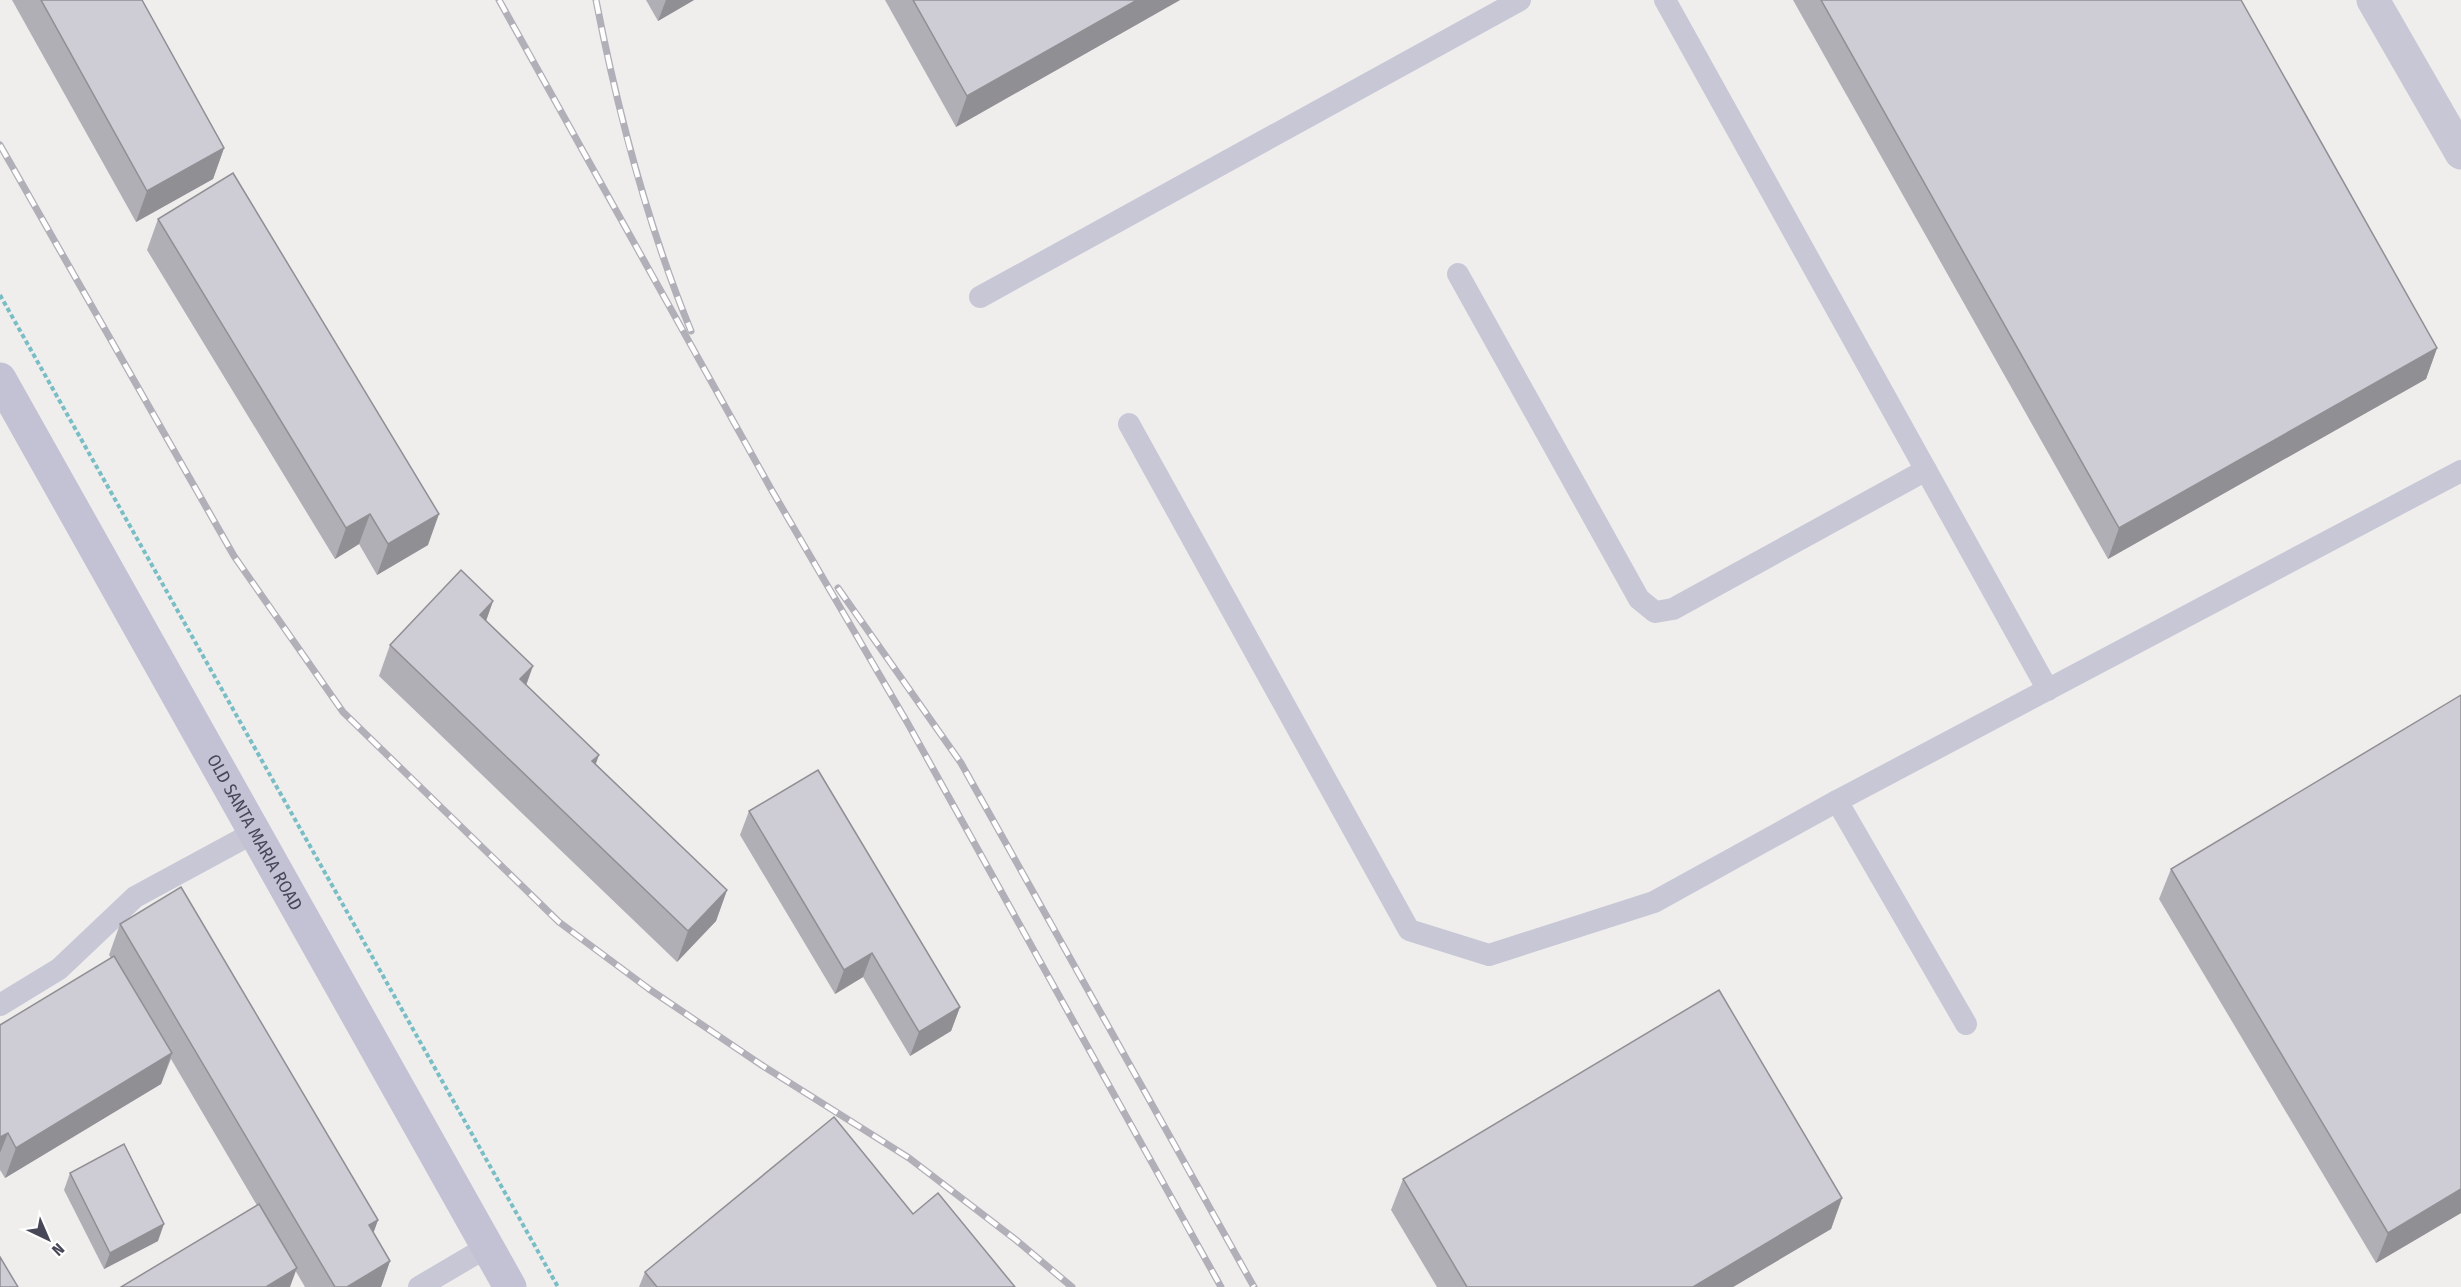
<svg xmlns="http://www.w3.org/2000/svg" width="2461" height="1287" font-family="'Fira Sans Condensed',sans-serif">
	<style>
		.lines { fill: none; stroke-linecap: round; stroke-linejoin: round }
		.path { stroke: #79bdc5; stroke-width: 4; stroke-dasharray: 4.5 3; stroke-linecap: butt }
		.service { stroke: #c8c7d6; stroke-width: 22 }
		.tertiary { stroke: #c8c7d6; stroke-width: 33 }
		.secondary { stroke: #c3c1d4; stroke-width: 33 }
		.rail-casing { stroke: #b1afb7; stroke-width: 7 }
		.rail { stroke: #fff; stroke-width: 4.5; stroke-dasharray: 14; stroke-linecap: butt }
		.wall { fill: #b1afb6 }
		.shaded-wall { fill: #908f94 }
		.building { fill: #ceccd4; stroke: #908f94; stroke-width: 1.5 }
		.labels { text-anchor: middle; dominant-baseline: central; stroke-width: 4.5; stroke-linejoin: round; paint-order: stroke }
		.street-label { font-size: 18px; fill: #484758; stroke: #fff }
	</style>
	<rect width="100%" height="100%" fill="#efeeed"/>
	<g class="lines">
		<path class="path" d="M0,295L558,1287"/>
		<g class="service">
			<path d="M1665,0L2048,690"/>
			<path d="M1458,274L1639,599L1655,612L1673,609L1926,470"/>
			<path d="M980,297L1520,0"/>
			<path d="M1129,424L1409,930L1489,955L1654,902L1837,801"/>
			<path d="M0,1005L59,969L135,897L255,832"/>
			<path d="M1966,1024L1837,801L2461,471"/>
			<path d="M419,1287L487,1247"/>
		</g>
		<path class="tertiary" d="M2373,0L2461,153"/>
		<path class="secondary" id="s1" d="M0,379L510,1287"/>
		<g class="rail-casing">
			<g id="rail">
				<path d="M499,0L771,489L907,722L1221,1287"/>
				<path d="M596,0C618,113 647,224 691,331"/>
				<path d="M0,145L234,556L343,712L559,922L649,989L763,1066L909,1158L1016,1240L1072,1287"/>
				<path d="M838,588L961,763L1254,1287"/>
			</g>
		</g>
		<use href="#rail" class="rail"/>
	</g>
	<g class="wall">
		<path d="M12,0H142L224,148L213,179L136,222Z"/>
		<path d="M646,0H694L658,21Z"/>
		<path d="M885,0H1180L956,127Z"/>
		<path d="M1793,0H2241L2437,348L2426,379L2108,559Z"/>
		<path d="M158,219L428,545L377,575L359,544L335,559L147,250Z"/>
		<path d="M493,601L486,621L526,685L596,764L727,890L716,921L677,962L379,676L390,645Z"/>
		<path d="M2461,695V1213L2376,1263L2159,899L2171,869Z"/>
		<path d="M749,811L960,1007L951,1031L910,1056L863,977L835,994L740,835Z"/>
		<path d="M120,924L378,1220L373,1233L390,1261L381,1287H305L171,1059L161,1084L5,1178L0,1170V1025L111,958L109,955Z"/>
		<path d="M70,1173L158,1241L104,1269L64,1190Z"/>
		<path d="M1403,1179L1842,1198L1831,1229L1733,1287H1437L1391,1210Z"/>
		<path d="M913,1214L1015,1287H639L645,1272Z"/>
	</g>
	<g class="shaded-wall">
		<path d="M666,0H694L658,21Z"/>
		<path d="M1137,0H1180L956,127L967,96Z"/>
		<path d="M224,148L213,179L136,222L147,191Z"/>
		<path d="M2437,348L2426,379L2108,559L2119,528Z"/>
		<path d="M370,514L359,544L335,559L346,528Z"/>
		<path d="M439,514L428,545L377,575L388,544Z"/>
		<path d="M493,601L482,632L480,615Z"/>
		<path d="M533,666L522,697L520,679Z"/>
		<path d="M599,755L588,786L592,761Z"/>
		<path d="M727,890L716,921L677,962L688,931Z"/>
		<path d="M872,953L863,977L835,994L844,970Z"/>
		<path d="M960,1007L951,1031L910,1056L919,1032Z"/>
		<path d="M172,1053L161,1084L5,1178L16,1148Z"/>
		<path d="M8,1133L0,1153V1137Z"/>
		<path d="M2461,1189V1213L2376,1263L2388,1233Z"/>
		<path d="M1842,1198L1831,1229L1733,1287H1693Z"/>
		<path d="M378,1220L367,1251L369,1225Z"/>
		<path d="M164,1224L158,1241L104,1269L110,1253Z"/>
		<path d="M390,1261L381,1287H347Z"/>
		<path d="M297,1268L290,1287H266Z"/>
	</g>
	<g class="building">
		<path d="M41,0H142L224,148L147,191Z"/>
		<path d="M913,0H1137L967,96Z"/>
		<path d="M1821,0H2241L2437,348L2119,528Z"/>
		<path d="M233,173L439,514L388,544L370,514L346,528L158,219Z"/>
		<path d="M461,570L493,601L480,615L533,666L520,679L599,755L592,761L727,890L688,931L390,645Z"/>
		<path d="M2461,695V1189L2388,1233L2171,869Z"/>
		<path d="M818,770L960,1007L919,1032L872,953L844,970L749,811Z"/>
		<path d="M181,887L378,1220L369,1225L390,1261L347,1287H335L120,924Z"/>
		<path d="M114,956L172,1053L16,1148L8,1133L0,1137V1025Z"/>
		<path d="M1719,990L1842,1198L1693,1287H1467L1403,1179Z"/>
		<path d="M834,1117L913,1214L938,1193L1015,1287H657L645,1272Z"/>
		<path d="M124,1144L164,1224L110,1253L70,1173Z"/>
		<path d="M259,1204L297,1268L266,1287H121Z"/>
		<path d="M0,1257L18,1287H0Z"/>
	</g>
	<g class="labels">
		<g class="street-label">
			<text stroke="none"><textPath href="#s1" startOffset="520">OLD SANTA MARIA ROAD</textPath></text>
		</g>
	</g>
	<g transform="translate(48 1239) rotate(136)" stroke="#ffffff" stroke-width="4.5" paint-order="stroke">
	<path d="M0-4.5L10 22L0 15L-10 22Z" fill="#484758"/>
	<text y="-9" font-size="16" font-weight="bold" text-anchor="middle" fill="#484758">N</text>
	</g>
</svg>
